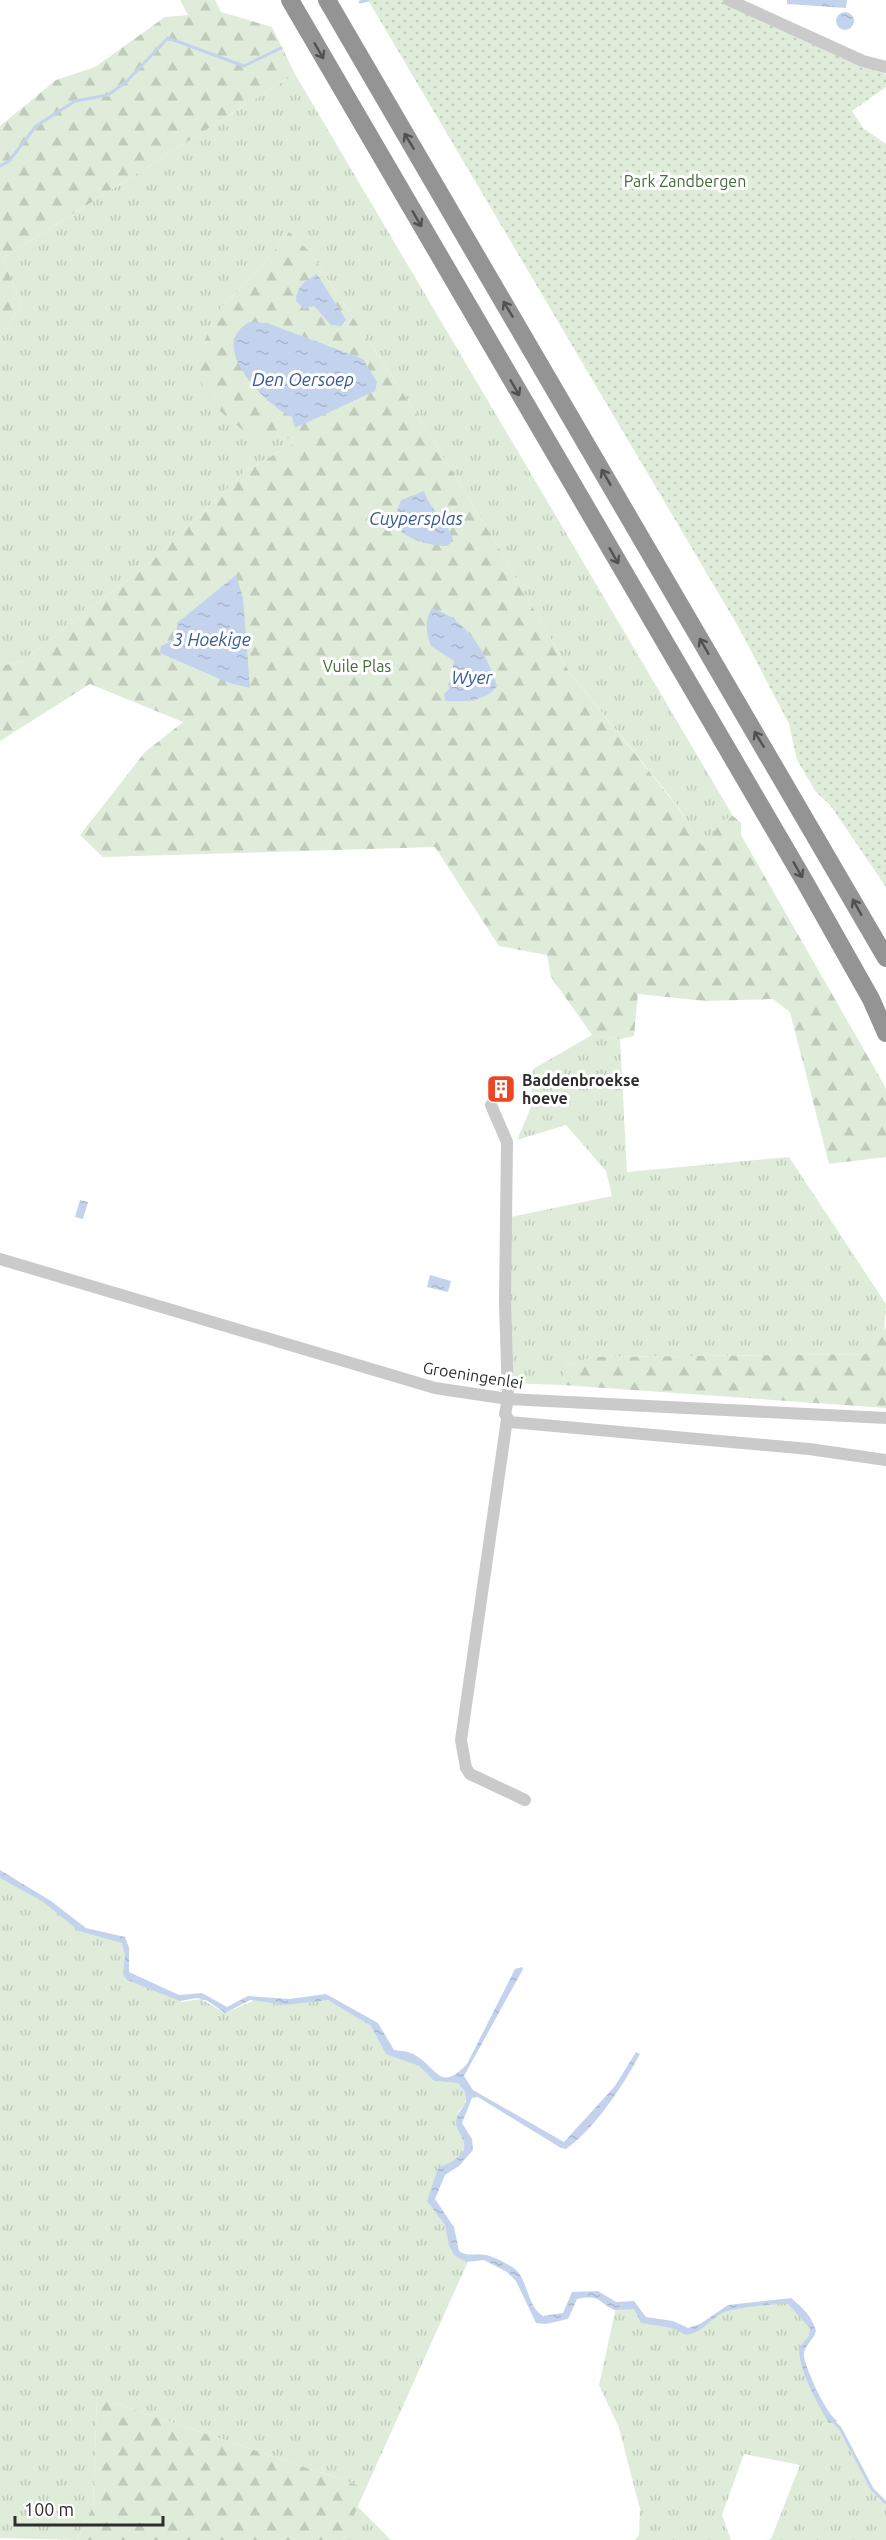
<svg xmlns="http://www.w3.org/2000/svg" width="886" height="2540" font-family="Ubuntu,sans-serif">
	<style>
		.grass { fill: url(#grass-tufts) }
		.forest { fill: url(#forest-firs) }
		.park { fill: url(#park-dots) }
		.water { fill: url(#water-ripples) }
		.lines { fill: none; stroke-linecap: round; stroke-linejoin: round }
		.stream { stroke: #c4d3ed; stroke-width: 3 }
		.minor { stroke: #cacaca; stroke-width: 12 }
		.highway { stroke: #949494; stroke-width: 18 }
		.oneway { stroke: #515151 }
		.labels { text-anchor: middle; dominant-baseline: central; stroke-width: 6; stroke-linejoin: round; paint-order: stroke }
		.park-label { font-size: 16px; fill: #446b38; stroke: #fff }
		.poi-label { font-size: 16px; font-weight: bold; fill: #2d2d2d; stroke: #fff; text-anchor: start }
		.street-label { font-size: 16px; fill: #2d2d2d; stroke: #fff }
		.water-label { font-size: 18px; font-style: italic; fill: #375a93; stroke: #fff }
	</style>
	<defs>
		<pattern id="grass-tufts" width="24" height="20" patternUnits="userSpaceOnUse" patternTransform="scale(1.5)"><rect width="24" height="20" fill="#dfecda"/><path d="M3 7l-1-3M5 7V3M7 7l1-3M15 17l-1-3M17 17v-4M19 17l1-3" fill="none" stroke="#c0cbbb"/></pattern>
		<pattern id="forest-firs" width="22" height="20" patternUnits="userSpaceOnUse" patternTransform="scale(1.5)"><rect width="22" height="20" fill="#dfecda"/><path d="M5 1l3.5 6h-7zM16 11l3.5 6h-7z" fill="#c0cbbb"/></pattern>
		<pattern id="park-dots" width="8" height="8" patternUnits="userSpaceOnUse" patternTransform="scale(1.5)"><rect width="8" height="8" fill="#dfecda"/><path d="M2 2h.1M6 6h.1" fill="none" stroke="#c0cbbb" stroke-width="1.8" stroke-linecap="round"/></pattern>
		<pattern id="water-ripples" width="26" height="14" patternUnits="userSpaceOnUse" patternTransform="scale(1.5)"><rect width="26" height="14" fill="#c4d3ed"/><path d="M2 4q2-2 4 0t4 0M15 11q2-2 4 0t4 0" fill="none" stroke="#a9b5cc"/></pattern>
	</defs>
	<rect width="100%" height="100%" fill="#fff"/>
	<g class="grass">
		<path d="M295,74L733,816L723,821L702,847L677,805L570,673L496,543L422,422L310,252L289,232L257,272L221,308L212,326L272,436L284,439L311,434L244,472L158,556L23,661L0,666V338L21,305L3,258Z"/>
		<path d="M592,1035L620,1039L627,1172L789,1157L886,1304L884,1333L871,1354L593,1357L567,1365L562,1385L507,1383L506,1218L612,1196L606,1171L566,1125L517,1140L531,1107L533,1069Z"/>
		<path d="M0,1875L34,1893L84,1930L126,1943L127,1975L181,1999V2002L201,1999L225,2013L255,2000L286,2005L322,1999L335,2002L371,2026L388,2054L419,2066L434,2081L458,2083L466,2093L465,2105L459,2111L456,2125L468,2148L463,2155L448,2165L431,2198C443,2217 448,2237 460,2256L470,2257L366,2488L97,2397L93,2506L77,2540L0,2538Z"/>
		<path d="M783,2301L796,2306L813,2330L802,2354C813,2387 820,2400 840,2428C856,2452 862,2485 886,2503V2540H767L771,2539L800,2465L744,2454L722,2515L731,2540H635L639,2535L640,2509L619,2428L599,2385L616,2307H636L639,2316L695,2330L723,2310Z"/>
		<path d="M357,2506L391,2540H343Z"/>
	</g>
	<g class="forest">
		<path d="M180,0H215L221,12L272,27L295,74L3,258L21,305L0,338V126L56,80L95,67L165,17L188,15Z"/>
		<path d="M289,232L310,252L422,422L496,543L570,673L677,806L702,846L723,821L733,816L741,823V835L883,1083L886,1089V1157L829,1164L790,1012L773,999L705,1001L638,994L634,1036L620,1039L592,1035L551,977L547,955L499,946L435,847L103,857L80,835L145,752L183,722L90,684L0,741V666L23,661L158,556L244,472L309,435L284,439L244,431L213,405L192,365L221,308L257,272Z"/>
		<path d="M886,1327V1408L562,1385L567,1365L593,1357L871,1354Z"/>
		<path d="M97,2397L366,2488L343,2540H77L93,2506Z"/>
	</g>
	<path class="park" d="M368,0H729L880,67L886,75V87L852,111L863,128L886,144V887L830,805L816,792L797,760L789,724L739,628Z"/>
	<g class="water">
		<path d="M787,0H847L846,8L787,4Z"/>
		<circle cx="845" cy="21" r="9"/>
		<path d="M317,274L346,320L341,326L331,325L314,306L304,309L296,301C297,286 304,282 317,274Z"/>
		<path d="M250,322L267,323L363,359L377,382L375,391L295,428L292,417C267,406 204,345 250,322Z"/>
		<path d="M424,491C429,509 451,526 453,541L447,546C433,546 401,539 396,524C394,516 399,507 401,500Z"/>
		<path d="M236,575L243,598L250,688L229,683L160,653L161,646C173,641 178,636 177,623Z"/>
		<path d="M432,608C467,620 487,653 497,686C486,702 463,702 445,701L444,694L449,689L454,661L431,646C426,632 424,621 432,608Z"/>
		<path d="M80,1200L88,1202L83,1219L75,1217Z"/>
		<path d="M430,1275L451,1281L448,1292L427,1287Z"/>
		<path d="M0,1870L51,1901L86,1928L125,1937L129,1948V1972L179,1995L202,1993L227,2007L248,1996L289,1999L326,1994L378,2023L394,2050C401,2051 407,2051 413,2054C437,2066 439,2094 467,2064L515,1969L522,1967L523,1969L464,2076L473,2090L564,2142L615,2086L636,2052L640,2054C623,2086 596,2127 566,2149L561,2148L478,2097L472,2098L462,2123L472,2139L473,2150L459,2166L445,2175L435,2199L454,2227L459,2251C467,2257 476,2253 486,2255C495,2257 508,2264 515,2269C528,2279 527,2307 543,2316L563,2313L572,2292L598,2291L616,2302L634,2301L646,2317L673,2321L688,2328L700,2324L728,2305L791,2298C803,2308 812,2316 816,2331C814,2340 803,2346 804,2356C805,2368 828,2418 838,2421L829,2423C817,2403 798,2369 799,2347L809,2336L810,2328L788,2304C773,2304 736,2307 722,2313C709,2320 702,2333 686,2335L672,2328L641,2323L634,2309L615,2310C597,2303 603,2294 577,2299L568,2319L546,2324L536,2323L516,2281L507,2272L484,2260L466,2262L454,2255L449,2246L445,2225L427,2201L438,2168C448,2163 470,2156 463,2140C461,2134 456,2129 456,2123C456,2114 463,2109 466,2102L465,2092L458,2083L434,2081L419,2066L386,2054L371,2026L328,2000L286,2005L250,2000L225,2013L208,2001L197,1998L180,2001L127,1980L123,1974L125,1955L122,1943L79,1931L42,1901L0,1878Z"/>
	</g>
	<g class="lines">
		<g class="stream">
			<path d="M360,2L368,0"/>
			<path d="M0,166L9,161L36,126L75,101L108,95L126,82L168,38L244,66L281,48"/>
			<path d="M832,2420L840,2428L872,2489L886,2503"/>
		</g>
		<g class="minor">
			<path d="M729,0L863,61L886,67"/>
			<path d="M491,1105L507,1142L505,1302L508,1399L505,1414L510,1422L809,1449L886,1460"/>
			<path d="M0,1259L435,1388L508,1399L886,1418"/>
			<path d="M507,1419L461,1740L466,1768L470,1774L525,1800"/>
		</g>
		<g class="highway">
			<path d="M290,0L805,882L871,999L886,1033"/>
			<path d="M327,0L886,958"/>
		</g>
	</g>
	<defs><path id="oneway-shaft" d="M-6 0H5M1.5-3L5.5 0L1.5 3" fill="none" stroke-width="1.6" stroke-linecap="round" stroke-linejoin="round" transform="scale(1.5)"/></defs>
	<g class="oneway">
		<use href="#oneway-shaft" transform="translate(319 51) rotate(60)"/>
		<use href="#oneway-shaft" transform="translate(409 141) rotate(-121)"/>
		<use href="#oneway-shaft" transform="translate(417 219) rotate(60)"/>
		<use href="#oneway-shaft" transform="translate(508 309) rotate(-121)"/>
		<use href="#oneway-shaft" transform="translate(515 388) rotate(60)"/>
		<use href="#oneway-shaft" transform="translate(606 477) rotate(-120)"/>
		<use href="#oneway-shaft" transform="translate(614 556) rotate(60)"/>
		<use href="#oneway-shaft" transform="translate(704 646) rotate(-120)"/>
		<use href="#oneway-shaft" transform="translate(759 739) rotate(-121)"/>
		<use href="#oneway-shaft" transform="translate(798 870) rotate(60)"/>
		<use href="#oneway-shaft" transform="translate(857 907) rotate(-119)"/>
	</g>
	<defs>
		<g id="building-square" transform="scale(1.5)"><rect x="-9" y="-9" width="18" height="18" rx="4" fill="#ee4625" stroke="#fff"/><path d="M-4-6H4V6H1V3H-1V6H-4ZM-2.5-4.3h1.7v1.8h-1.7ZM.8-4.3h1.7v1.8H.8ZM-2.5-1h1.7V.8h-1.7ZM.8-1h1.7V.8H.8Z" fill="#fff"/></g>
	</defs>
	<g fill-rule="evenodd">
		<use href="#building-square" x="501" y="1089"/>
	</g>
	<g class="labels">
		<g class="park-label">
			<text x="685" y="181">Park Zandbergen</text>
			<text x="357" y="666">Vuile Plas</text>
		</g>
		<g class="poi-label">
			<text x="522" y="1080">Baddenbroekse<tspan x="522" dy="18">hoeve</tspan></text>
		</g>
		<g class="street-label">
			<text transform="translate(473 1375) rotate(9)">Groeningenlei</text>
		</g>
		<g class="water-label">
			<text x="303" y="379">Den Oersoep</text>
			<text x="416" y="518">Cuypersplas</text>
			<text x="212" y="639">3 Hoekige</text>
			<text x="472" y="677">Wyer</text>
		</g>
	</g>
	<path d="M15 2516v9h148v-9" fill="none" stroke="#2d2d2d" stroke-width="3"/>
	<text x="24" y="2516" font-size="18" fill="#2d2d2d" stroke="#ffffff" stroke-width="4.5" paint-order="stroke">100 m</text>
</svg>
